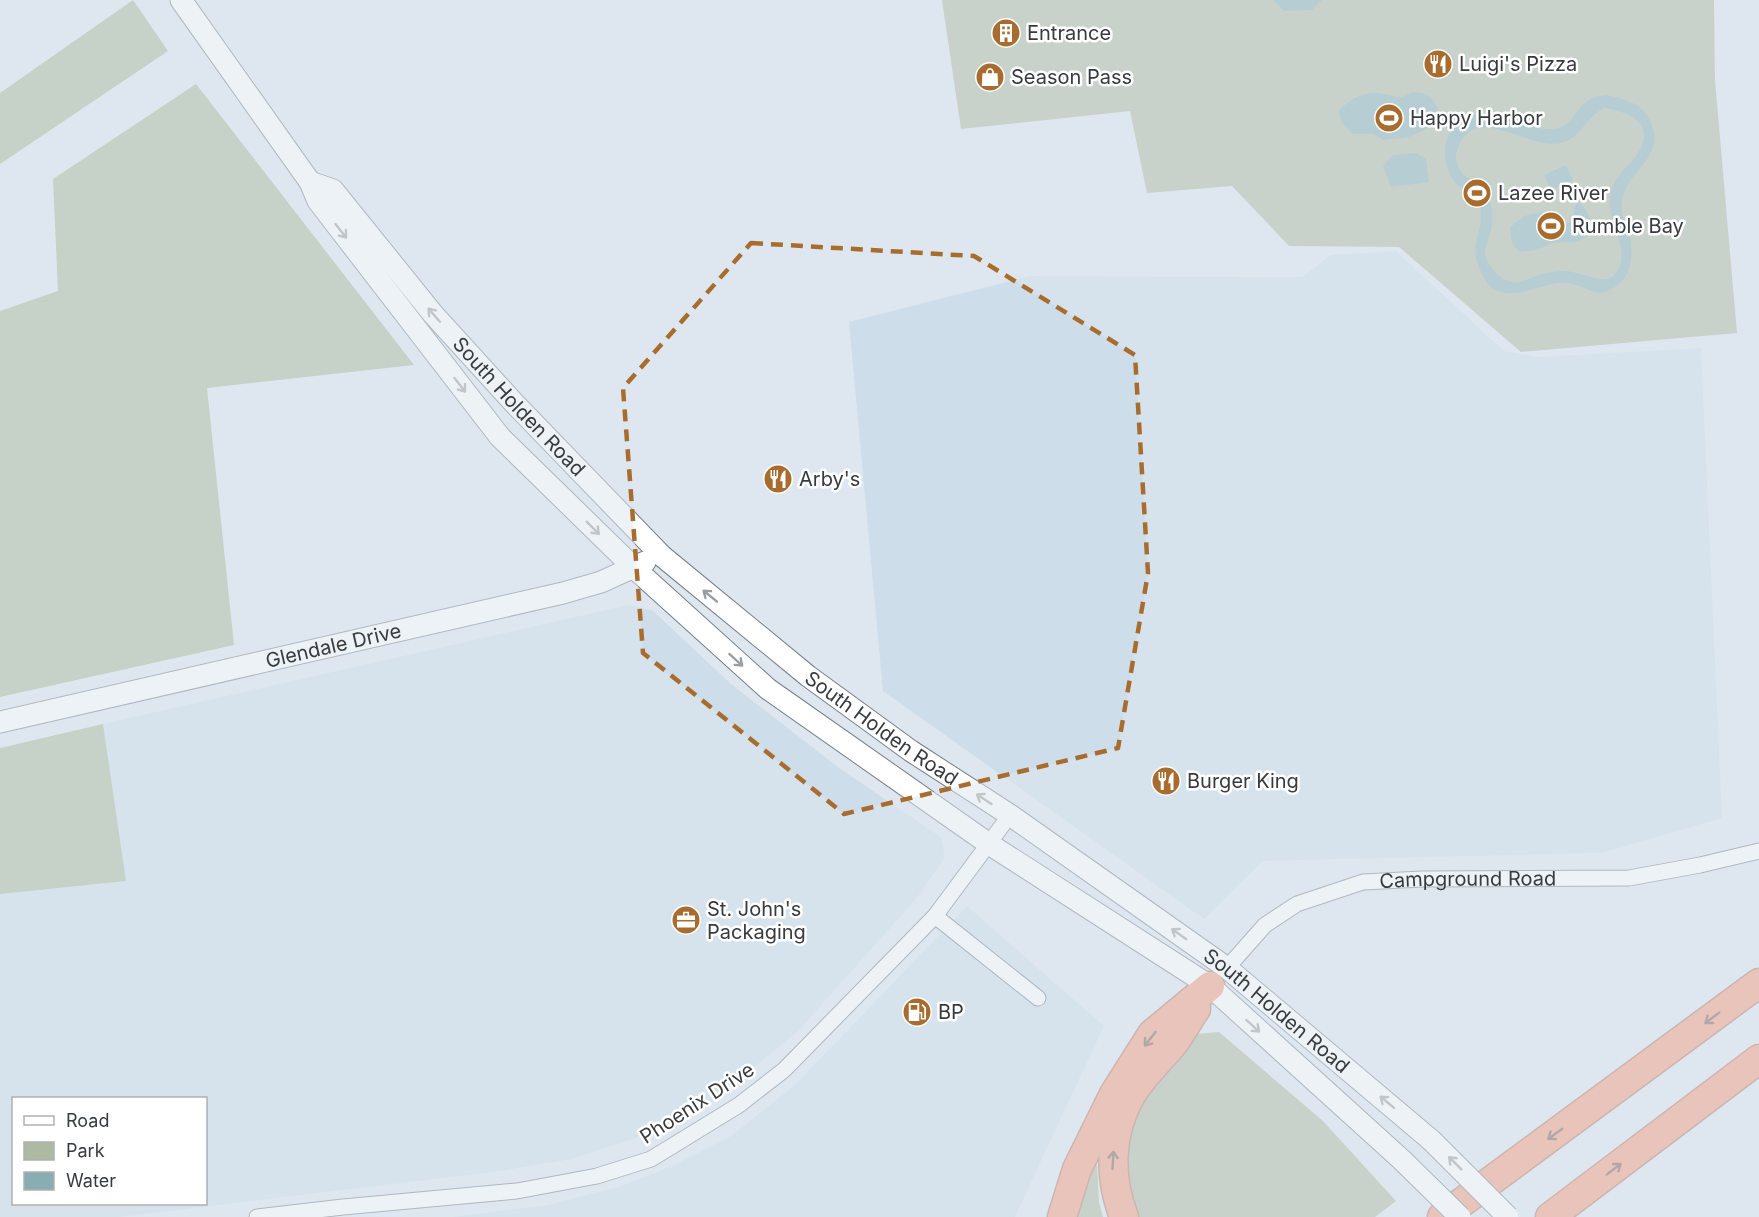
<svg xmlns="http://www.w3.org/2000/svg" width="1759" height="1217" font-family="Inter,sans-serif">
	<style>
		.built { fill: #cdddea; fill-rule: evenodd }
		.green { fill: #adb9a0 }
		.forest { fill: #a8b59a }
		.water { fill: #88adb3; fill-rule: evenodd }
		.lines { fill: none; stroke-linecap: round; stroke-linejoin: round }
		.street-casing { stroke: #777f87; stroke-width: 17 }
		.secondary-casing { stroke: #777f87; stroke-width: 23 }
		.highway-casing { stroke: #b47866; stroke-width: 31 }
		.street { stroke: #fff; stroke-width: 15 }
		.secondary { stroke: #fff; stroke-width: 21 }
		.highway { stroke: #f7997b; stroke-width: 28 }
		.secondary-bridge-casing { stroke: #777f87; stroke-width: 23; stroke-linecap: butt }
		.secondary-bridge { stroke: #fff; stroke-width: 21 }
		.oneway { stroke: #9b9d9e }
		.oneway2 { stroke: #7a5c53 }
		.marked { fill: none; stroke: #a86d2e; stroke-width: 4.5; stroke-dasharray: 12 8; stroke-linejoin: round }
		.labels { text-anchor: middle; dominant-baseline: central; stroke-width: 5; stroke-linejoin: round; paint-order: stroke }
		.poi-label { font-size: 20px; fill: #373b3e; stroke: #fff; text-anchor: start }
		.street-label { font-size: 20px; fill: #373b3e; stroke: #fff }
	</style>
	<rect width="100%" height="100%" fill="#dee7ef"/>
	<g class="built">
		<path d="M1396,251L1504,351L1538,357L1701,348L1722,818L1602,853L1263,861L1204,919L883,691L849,322L1031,276L1302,277L1331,255Z"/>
		<path d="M628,605L653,611L731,684L839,768L941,837L945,857L917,898L798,1031L713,1101L636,1138L572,1159L501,1171L120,1217H0V894L126,881L103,724ZM14,1098H206V1204H14Z"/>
		<path d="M967,906L1104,1026L1015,1217H452L548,1205L621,1186L674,1165L731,1136L795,1085Z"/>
	</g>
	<g class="green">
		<path d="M942,0H1714L1715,80L1737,333L1521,352L1399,247L1289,246L1232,186L1147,193L1130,111L961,129Z"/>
		<path d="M1219,1032L1323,1121L1396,1201L1375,1217H1135L1123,1162L1131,1124L1149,1094L1195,1034Z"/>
		<path d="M1091,1162L1097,1163L1099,1202L1103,1217H1069Z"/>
	</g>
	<g class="forest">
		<path d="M133,0L168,51L0,164V93Z"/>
		<path d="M196,84L414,365L207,388L234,645L0,697V311L58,291L53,179Z"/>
		<path d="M103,724L126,881L0,894V748Z"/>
	</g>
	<g class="water">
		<path d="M1273,0H1322L1312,10L1284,11Z"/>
		<path d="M1412,92C1430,92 1434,98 1440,115L1431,127L1409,137L1384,140L1373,134H1353L1341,122L1339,110C1352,98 1365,90 1384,94C1398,96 1398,101 1412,92Z"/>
		<path d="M1607,95C1627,100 1646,104 1652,126C1656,136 1655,146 1649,156C1640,172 1625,180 1622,202C1620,212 1626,223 1629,232C1633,247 1633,268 1623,280C1618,286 1611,290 1604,292C1589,294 1583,285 1569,283C1542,280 1510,307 1488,284C1485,280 1483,276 1481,272C1467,242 1485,233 1480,206C1477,192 1454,191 1448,170C1444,157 1443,143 1451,131C1476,93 1519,131 1552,129C1573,128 1573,112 1586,102C1592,97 1599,96 1607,95ZM1604,108C1628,111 1658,124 1637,154C1626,170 1612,177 1610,199C1608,223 1630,248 1618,270C1607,290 1583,271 1564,271C1558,271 1551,272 1546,273C1536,275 1525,282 1515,282C1511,282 1506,280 1502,278C1495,274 1485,261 1485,252C1485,247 1488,240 1490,235C1493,223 1494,206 1487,195C1482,187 1473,183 1467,177C1460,172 1457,166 1456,158C1456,151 1458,146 1461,141C1482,104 1535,156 1567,141C1582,134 1589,115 1604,108Z"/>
		<path d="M1416,153L1426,159L1429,182L1391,187L1383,166L1393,155Z"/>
		<path d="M1566,165L1573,180L1551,190L1544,175Z"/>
		<path d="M1578,201C1588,210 1601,232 1581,240C1573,244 1562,241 1553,243C1548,244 1544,247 1540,249C1534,251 1527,251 1521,252C1510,245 1511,238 1510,227L1524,216L1547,211L1555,225L1569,223C1574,216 1573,208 1578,201Z"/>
	</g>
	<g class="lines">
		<g class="street-casing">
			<g id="street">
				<path d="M935,916L1038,998"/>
				<path id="s1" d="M1227,968L1265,925L1297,904L1363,882L1422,879L1629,878L1700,865L1759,851"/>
				<path d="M257,1217L343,1207L517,1191L597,1176L651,1159L739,1105L784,1070L935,916L1010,815"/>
			</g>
		</g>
		<g class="secondary-casing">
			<g id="secondary">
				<path d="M181,0L310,182L318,201L500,437L633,567L768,689L989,844L1210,986L1402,1160"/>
				<path id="s2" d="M310,182L333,190L433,314L514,403L662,556L808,676L911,751L1010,815L1227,968L1431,1140"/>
				<path id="s3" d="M0,722L563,593L601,582L645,562"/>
			</g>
		</g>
		<g class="highway-casing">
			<g id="highway">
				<path d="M1062,1217L1077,1169L1114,1094L1152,1034L1210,986"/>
				<path d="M1124,1217C1109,1178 1109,1135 1130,1097C1141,1077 1159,1061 1173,1044C1182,1033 1188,1020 1196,1009"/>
				<path d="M1442,1217L1759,983"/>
				<path d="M1550,1217L1759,1059"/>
			</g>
		</g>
		<use href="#street" class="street"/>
		<use href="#secondary" class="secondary"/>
		<use href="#highway" class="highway"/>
		<g class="secondary-bridge-casing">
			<g id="secondary-bridge">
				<path d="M1431,1140L1508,1217"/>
				<path d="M1402,1160L1460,1217"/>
			</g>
		</g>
		<use href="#secondary-bridge" class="secondary-bridge"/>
	</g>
	<defs><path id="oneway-shaft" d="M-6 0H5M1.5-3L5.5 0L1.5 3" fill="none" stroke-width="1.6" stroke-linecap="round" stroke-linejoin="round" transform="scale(1.5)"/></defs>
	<g class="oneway">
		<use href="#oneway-shaft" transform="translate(341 231) rotate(52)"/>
		<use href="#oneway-shaft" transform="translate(434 315) rotate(-131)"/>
		<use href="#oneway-shaft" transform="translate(460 385) rotate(52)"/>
		<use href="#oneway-shaft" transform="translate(593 528) rotate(45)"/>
		<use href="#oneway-shaft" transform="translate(710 596) rotate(-141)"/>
		<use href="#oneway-shaft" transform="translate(736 660) rotate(42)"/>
		<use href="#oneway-shaft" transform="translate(984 799) rotate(-147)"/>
		<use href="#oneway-shaft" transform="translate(1179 934) rotate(-145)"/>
		<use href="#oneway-shaft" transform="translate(1253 1026) rotate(42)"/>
		<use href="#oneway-shaft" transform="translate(1387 1102) rotate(-140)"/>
		<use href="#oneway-shaft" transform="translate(1455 1163) rotate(-135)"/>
	</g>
	<g class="oneway2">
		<use href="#oneway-shaft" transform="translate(1712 1018) rotate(143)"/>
		<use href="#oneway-shaft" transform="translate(1150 1039) rotate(128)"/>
		<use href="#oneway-shaft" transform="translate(1555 1134) rotate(144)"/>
		<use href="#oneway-shaft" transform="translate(1113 1160) rotate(-87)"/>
		<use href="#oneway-shaft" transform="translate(1614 1169) rotate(-37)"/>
	</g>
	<path d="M0 0H1759V1217H0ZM751,243L974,256L1135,355L1148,573L1118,748L844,814L643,653L623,388Z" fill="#dee7ef" fill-opacity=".55" fill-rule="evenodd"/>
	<path class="marked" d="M751,243L974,256L1135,355L1148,573L1118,748L844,814L643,653L623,388Z"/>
	<defs>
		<g id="building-disc" transform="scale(1.5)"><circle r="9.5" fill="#a86d2e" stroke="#fff"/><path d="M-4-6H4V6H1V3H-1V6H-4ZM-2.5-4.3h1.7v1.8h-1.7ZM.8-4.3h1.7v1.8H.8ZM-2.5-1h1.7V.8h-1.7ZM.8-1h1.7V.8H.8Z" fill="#fff"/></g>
		<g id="restaurant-disc" transform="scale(1.5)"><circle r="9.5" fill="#a86d2e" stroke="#fff"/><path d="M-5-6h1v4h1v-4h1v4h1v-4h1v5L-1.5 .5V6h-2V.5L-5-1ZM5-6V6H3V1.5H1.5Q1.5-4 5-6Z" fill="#fff"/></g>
		<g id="shop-disc" transform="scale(1.5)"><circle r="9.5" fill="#a86d2e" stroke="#fff"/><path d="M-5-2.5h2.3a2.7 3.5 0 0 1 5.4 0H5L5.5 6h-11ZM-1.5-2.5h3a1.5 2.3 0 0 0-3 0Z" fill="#fff"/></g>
		<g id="stadium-disc" transform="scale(1.5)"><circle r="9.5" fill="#a86d2e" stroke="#fff"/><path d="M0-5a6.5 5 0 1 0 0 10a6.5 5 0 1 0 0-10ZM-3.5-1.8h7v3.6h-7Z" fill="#fff"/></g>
		<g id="office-disc" transform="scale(1.5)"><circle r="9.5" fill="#a86d2e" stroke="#fff"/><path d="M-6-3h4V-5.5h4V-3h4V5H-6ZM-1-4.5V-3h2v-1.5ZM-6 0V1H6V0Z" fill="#fff"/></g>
		<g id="fuel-disc" transform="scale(1.5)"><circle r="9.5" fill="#a86d2e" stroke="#fff"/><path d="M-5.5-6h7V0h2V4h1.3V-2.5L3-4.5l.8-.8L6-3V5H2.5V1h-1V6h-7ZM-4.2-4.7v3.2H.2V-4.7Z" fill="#fff"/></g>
	</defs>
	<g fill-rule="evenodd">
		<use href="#building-disc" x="1006" y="33"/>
		<use href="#restaurant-disc" x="1438" y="64"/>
		<use href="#shop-disc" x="990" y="77"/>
		<use href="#stadium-disc" x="1389" y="118"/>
		<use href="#stadium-disc" x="1477" y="193"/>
		<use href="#stadium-disc" x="1551" y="226"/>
		<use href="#restaurant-disc" x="778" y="479"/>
		<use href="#restaurant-disc" x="1166" y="781"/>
		<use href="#office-disc" x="686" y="920"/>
		<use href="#fuel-disc" x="917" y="1012"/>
	</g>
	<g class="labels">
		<g class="poi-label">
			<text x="1027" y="33">Entrance</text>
			<text x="1459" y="64">Luigi's Pizza</text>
			<text x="1011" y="77">Season Pass</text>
			<text x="1410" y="118">Happy Harbor</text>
			<text x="1498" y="193">Lazee River</text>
			<text x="1572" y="226">Rumble Bay</text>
			<text x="799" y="479">Arby's</text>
			<text x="1187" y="781">Burger King</text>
			<text x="707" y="909">St. John's<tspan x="707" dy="23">Packaging</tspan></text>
			<text x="938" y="1012">BP</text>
		</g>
		<g class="street-label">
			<text stroke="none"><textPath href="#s2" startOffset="310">South Holden Road</textPath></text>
			<text stroke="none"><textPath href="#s3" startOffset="342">Glendale Drive</textPath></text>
			<text stroke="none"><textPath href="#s2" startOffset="796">South Holden Road</textPath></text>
			<text stroke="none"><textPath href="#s1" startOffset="270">Campground Road</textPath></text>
			<text stroke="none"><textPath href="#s2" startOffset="1282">South Holden Road</textPath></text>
			<text transform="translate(697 1103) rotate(-33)">Phoenix Drive</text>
		</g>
	</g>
	<rect x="12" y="1097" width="195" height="108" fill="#ffffff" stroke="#afb1b2" stroke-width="1.5"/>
	<rect x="24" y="1116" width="30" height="9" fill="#ffffff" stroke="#afb1b2" stroke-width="1.5"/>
	<text x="66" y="1127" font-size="18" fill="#373b3e">Road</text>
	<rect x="24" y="1142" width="30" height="18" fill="#adb9a0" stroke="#afb1b2" stroke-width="1.5"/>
	<text x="66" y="1157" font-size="18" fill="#373b3e">Park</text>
	<rect x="24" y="1172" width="30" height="18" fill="#88adb3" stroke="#afb1b2" stroke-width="1.5"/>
	<text x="66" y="1187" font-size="18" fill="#373b3e">Water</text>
</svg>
